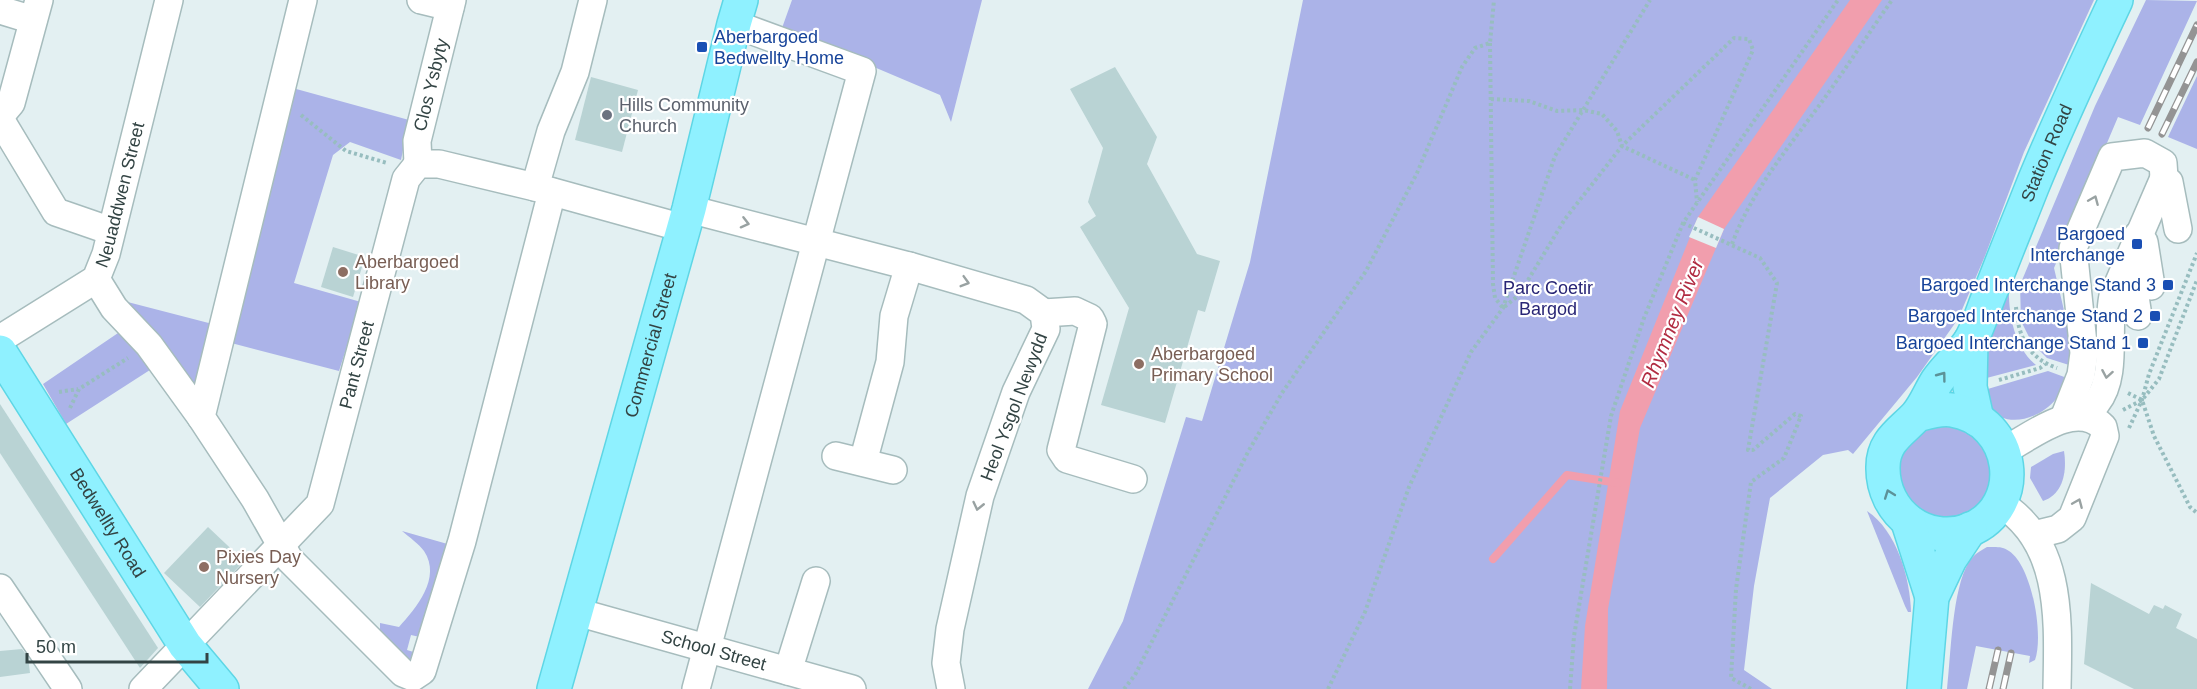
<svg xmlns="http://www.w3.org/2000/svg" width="2197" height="689" font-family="Arial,sans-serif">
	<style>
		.green { fill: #abb3e8 }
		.water { fill: #f19ead }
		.pier { fill: #e3f0f2 }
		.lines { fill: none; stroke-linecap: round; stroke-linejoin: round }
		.stream { stroke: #f19ead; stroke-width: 8 }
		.building { fill: #b9d3d4 }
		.minor-casing { stroke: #a6bcbd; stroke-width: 30 }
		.major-casing { stroke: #5ed6e5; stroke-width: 36 }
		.path { stroke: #97bdbf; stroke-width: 4; stroke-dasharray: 3 3; stroke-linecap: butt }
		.minor { stroke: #fff; stroke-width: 27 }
		.major { stroke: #8ff1ff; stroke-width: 33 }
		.rail-casing { stroke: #949494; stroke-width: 7 }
		.rail { stroke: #fff; stroke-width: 4.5; stroke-dasharray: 14; stroke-linecap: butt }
		.oneway { stroke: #99a2a2 }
		.oneway2 { stroke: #5c9298 }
		.transit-dot { fill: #1a4fb4; stroke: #fff; stroke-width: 2 }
		.worship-dot { fill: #6b7280; stroke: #fff; stroke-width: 2 }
		.education-dot { fill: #8d6e63; stroke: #fff; stroke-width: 2 }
		.labels { text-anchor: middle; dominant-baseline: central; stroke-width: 4.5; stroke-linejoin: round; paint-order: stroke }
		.transit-label { font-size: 18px; fill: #164399; stroke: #fff; text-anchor: end }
		.street-label { font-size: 18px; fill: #344; stroke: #fff }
		.worship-label { font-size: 18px; fill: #5b616d; stroke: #fff; text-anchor: start }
		.education-label { font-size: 18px; fill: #785e54; stroke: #fff; text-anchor: start }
		.park-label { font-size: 18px; fill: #292676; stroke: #fff }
		.water-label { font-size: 20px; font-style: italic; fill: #b12c42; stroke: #fff }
	</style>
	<rect width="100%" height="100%" fill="#e3f0f2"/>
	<g class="green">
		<path d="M792,0H982L951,122L940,95L782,28Z"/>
		<path d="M1303,0H2094L2024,152L1985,256L1958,319L1917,377L1853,454L1848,450L1823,455L1770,498L1754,586L1744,670L1772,689H1088L1123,621L1186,417L1202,421L1250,262Z"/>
		<path d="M2146,0L2197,1L2140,125L2118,117L2054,268L2071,340L2069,365L2047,358L2032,343L2021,321L2020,285L2095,106Z"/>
		<path d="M2197,76V149L2168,137Z"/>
		<path d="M289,87L409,120L401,160L350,142L333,155L294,283L361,302L339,371L216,339L192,394L167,359L66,424L43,384L121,331L116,299L228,328Z"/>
		<path d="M2009,286C2008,313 2014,347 2036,365L1979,380L1980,357Z"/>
		<path d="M2048,371L2067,378C2064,385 2061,393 2056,399C2041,418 2007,430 1989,408C1985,403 1983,397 1981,391Z"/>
		<path d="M1954,425L1976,436L1990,457L1992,482L1980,505L1959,518L1934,520L1904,499L1897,462L1901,450L1929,426Z"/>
		<path d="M2064,451C2067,470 2064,494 2043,501L2030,478L2031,467L2053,454Z"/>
		<path d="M1867,511C1897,531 1910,578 1911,612H1908L1905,606Z"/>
		<path d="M402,531L451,545L424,638L411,635L407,650L420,654L415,660H407L380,637V623L399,627C416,608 442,578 424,551C419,544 409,537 402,531Z"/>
		<path d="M1987,547C1995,547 2003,546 2009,551C2032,566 2044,635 2035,660L2029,663L2030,656L1976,646L1967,689H1947C1951,655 1952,589 1969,562C1974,554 1980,551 1987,547Z"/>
	</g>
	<path class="water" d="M1850,0H1882L1724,229L1640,428L1608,609L1607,689H1581L1585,626L1620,411L1698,217Z"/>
	<path class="pier" d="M1698,217L1724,229L1716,248L1689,237Z"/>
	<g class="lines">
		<path class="stream" d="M1493,559L1567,475L1618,483"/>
	</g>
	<g class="building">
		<path d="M1115,67L1157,137L1147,164L1197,254L1220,261L1205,312L1198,310L1165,423L1101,405L1129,308L1080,227L1096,216L1088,202L1103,148L1070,89Z"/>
		<path d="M591,77L638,90L622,152L575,140Z"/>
		<path d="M333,247L365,257L353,297L321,287Z"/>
		<path d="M0,404L158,648L140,668L0,453Z"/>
		<path d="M208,527L244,561L200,607L164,573Z"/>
		<path d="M2091,583L2149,614L2154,605L2163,609L2165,605L2182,614L2176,628L2197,639V689H2134L2084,664Z"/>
		<path d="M22,649L28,657L30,673L0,677V651Z"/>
	</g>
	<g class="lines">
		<g class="minor-casing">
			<g id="minor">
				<path d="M303,0L201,417L255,499L289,559L403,673L413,677L422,671L462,541L552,192"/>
				<path d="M421,0L450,7"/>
				<path d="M0,10L33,20"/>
				<path d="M0,116L11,103L39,0"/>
				<path d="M0,119L56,212L111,231"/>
				<path id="s1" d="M418,164L417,141L452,0"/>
				<path d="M535,187L551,131L575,72L593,0"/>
				<path d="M689,209L909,266L1026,300L1044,313L1046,329L1016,392L980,496L950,629L946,663L951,689"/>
				<path d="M2138,235L2144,242L2151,286"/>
				<path d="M2126,266L2131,271L2138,316"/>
				<path d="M96,279L114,308L149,345L201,417"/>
				<path d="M1044,313L1075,311L1090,318L1093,324L1061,450L1067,459L1133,479"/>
				<path id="s2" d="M0,339L96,279L106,254L169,0"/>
				<path d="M2084,415C2088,411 2094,407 2097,402C2118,376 2106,327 2113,296L2164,178"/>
				<path d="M2064,418L2081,375L2084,353L2073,248L2112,157L2145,153L2163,163L2164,178L2169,182L2178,229"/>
				<path d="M2004,451C2031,436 2076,399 2103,427L2105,436L2072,518L2058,529L2034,535"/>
				<path d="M836,456L893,470"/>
				<path d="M863,462L890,362L894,316L909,266"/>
				<path d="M1999,503C2064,541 2058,624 2057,689"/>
				<path d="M0,588L68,689"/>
				<path id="s3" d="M577,612L852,689"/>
				<path d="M788,671L816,581"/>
				<path id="s4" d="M143,689L320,504L406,179L418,164H439L535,187L683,228"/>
				<path d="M696,689L862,71L734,24"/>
			</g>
		</g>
		<g class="major-casing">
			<g id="major">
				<path d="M1971,340L1970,387L1977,419"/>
				<path id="s5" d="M0,352L185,645L222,689"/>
				<path id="s6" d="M1917,415C1928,412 1940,408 1952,410C2016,420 2027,507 1969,530C1926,546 1882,513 1883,467C1883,441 1901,432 1916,416C1925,406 1930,392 1937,381C1947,366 1963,354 1972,338C1980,322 1985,304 1992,288C2005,254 2019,220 2032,187C2058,123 2087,62 2116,0"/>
				<path d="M1908,522L1932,597"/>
				<path id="s7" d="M554,689L689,209L734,24L741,0"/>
				<path d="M1924,689L1932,597L1950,559L1970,529"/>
			</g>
		</g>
		<g class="path">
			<path d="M1490,43L1493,284L1495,298L1503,308L1519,295L1565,219L1622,146L1734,38L1749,39L1753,50L1695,180L1697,202"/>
			<path d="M1491,99L1529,101L1557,111L1583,110L1602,114L1617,131L1622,146L1695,180"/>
			<path d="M301,115L346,151L387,163"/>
			<path d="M1683,223L1760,258L1777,283L1748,450H1753L1795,414L1801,416L1784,458L1751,482L1736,589L1731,678L1751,689"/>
			<path d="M1732,244C1751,192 1788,148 1821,103C1845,70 1868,34 1892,0"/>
			<path d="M2016,307C2018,336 2028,358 2057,368"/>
			<path d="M1999,380L2040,368L2045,364"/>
			<path d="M59,392L78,389"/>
			<path d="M2128,393L2142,400L2154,436L2190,507L2197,513"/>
			<path d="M70,408L79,389L128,358"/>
			<path d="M2123,410L2142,400L2159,379L2197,280"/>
			<path d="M2129,428L2142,400L2149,374L2197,253"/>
			<path d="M1124,689L1135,675L1248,452L1282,393L1366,271L1417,173L1462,67L1475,48L1490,43L1494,0"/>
			<path d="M1328,689L1365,612L1409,487L1471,352L1503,308L1555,156L1650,0"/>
			<path d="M1570,689L1574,636L1611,416L1644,318L1683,223L1838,0"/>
		</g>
		<use href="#minor" class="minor"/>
		<use href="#major" class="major"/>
		<g class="rail-casing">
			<g id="rail">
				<path d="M2148,128L2197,25"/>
				<path d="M2162,134L2197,62"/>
				<path d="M1989,689L1998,650"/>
				<path d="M2003,689L2011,653"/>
			</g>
		</g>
		<use href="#rail" class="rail"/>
	</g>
	<defs><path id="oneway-chevron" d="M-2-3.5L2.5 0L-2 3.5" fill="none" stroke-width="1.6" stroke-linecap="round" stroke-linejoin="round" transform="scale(1.5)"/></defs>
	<g class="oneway">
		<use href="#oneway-chevron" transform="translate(2094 200) rotate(-67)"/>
		<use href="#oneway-chevron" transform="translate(745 223) rotate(14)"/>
		<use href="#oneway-chevron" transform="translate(965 282) rotate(16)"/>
		<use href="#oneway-chevron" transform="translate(2107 374) rotate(100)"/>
		<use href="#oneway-chevron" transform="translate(2078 503) rotate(-67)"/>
		<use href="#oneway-chevron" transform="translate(978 506) rotate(103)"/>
	</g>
	<g class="oneway2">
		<use href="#oneway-chevron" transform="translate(1942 376) rotate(-53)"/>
		<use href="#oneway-chevron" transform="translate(1889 494) rotate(-110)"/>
	</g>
	<g class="transit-dot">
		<rect x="696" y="41" width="12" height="12" rx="3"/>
		<rect x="2131" y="238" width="12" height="12" rx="3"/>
		<rect x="2162" y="279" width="12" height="12" rx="3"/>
		<rect x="2149" y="310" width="12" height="12" rx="3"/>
		<rect x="2137" y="337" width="12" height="12" rx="3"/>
	</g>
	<circle class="worship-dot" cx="607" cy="115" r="6"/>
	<g class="education-dot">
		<circle cx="343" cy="272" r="6"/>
		<circle cx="1139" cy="364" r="6"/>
		<circle cx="204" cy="567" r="6"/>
	</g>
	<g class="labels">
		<g class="transit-label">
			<text x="714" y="37" text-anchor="start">Aberbargoed<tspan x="714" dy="21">Bedwellty Home</tspan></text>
			<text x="2125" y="234">Bargoed<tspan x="2125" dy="21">Interchange</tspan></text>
			<text x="2156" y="285">Bargoed Interchange Stand 3</text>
			<text x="2143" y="316">Bargoed Interchange Stand 2</text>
			<text x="2131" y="343">Bargoed Interchange Stand 1</text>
		</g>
		<g class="street-label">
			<text stroke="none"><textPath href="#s1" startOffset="81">Clos Ysbyty</textPath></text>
			<text stroke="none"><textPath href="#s6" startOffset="684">Station Road</textPath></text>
			<text stroke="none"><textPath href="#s2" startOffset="201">Neuaddwen Street</textPath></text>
			<text stroke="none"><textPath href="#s7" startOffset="357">Commercial Street</textPath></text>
			<text stroke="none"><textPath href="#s4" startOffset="400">Pant Street</textPath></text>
			<text transform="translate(1014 407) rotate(-69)">Heol Ysgol Newydd</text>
			<text stroke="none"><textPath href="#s5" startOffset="202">Bedwellty Road</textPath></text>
			<text stroke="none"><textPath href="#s3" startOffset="142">School Street</textPath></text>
		</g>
		<g class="worship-label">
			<text x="619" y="105">Hills Community<tspan x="619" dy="21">Church</tspan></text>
		</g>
		<g class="education-label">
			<text x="355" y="262">Aberbargoed<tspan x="355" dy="21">Library</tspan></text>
			<text x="1151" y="354">Aberbargoed<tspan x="1151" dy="21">Primary School</tspan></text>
			<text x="216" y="557">Pixies Day<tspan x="216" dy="21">Nursery</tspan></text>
		</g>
		<g class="park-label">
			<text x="1548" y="288">Parc Coetir<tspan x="1548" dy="21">Bargod</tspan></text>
		</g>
		<g class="water-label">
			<text transform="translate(1672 323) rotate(-68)">Rhymney River</text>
		</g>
	</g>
	<path d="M27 653v9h180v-9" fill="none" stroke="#334444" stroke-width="3"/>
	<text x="36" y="653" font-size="18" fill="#334444" stroke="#ffffff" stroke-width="4.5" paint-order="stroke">50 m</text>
</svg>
